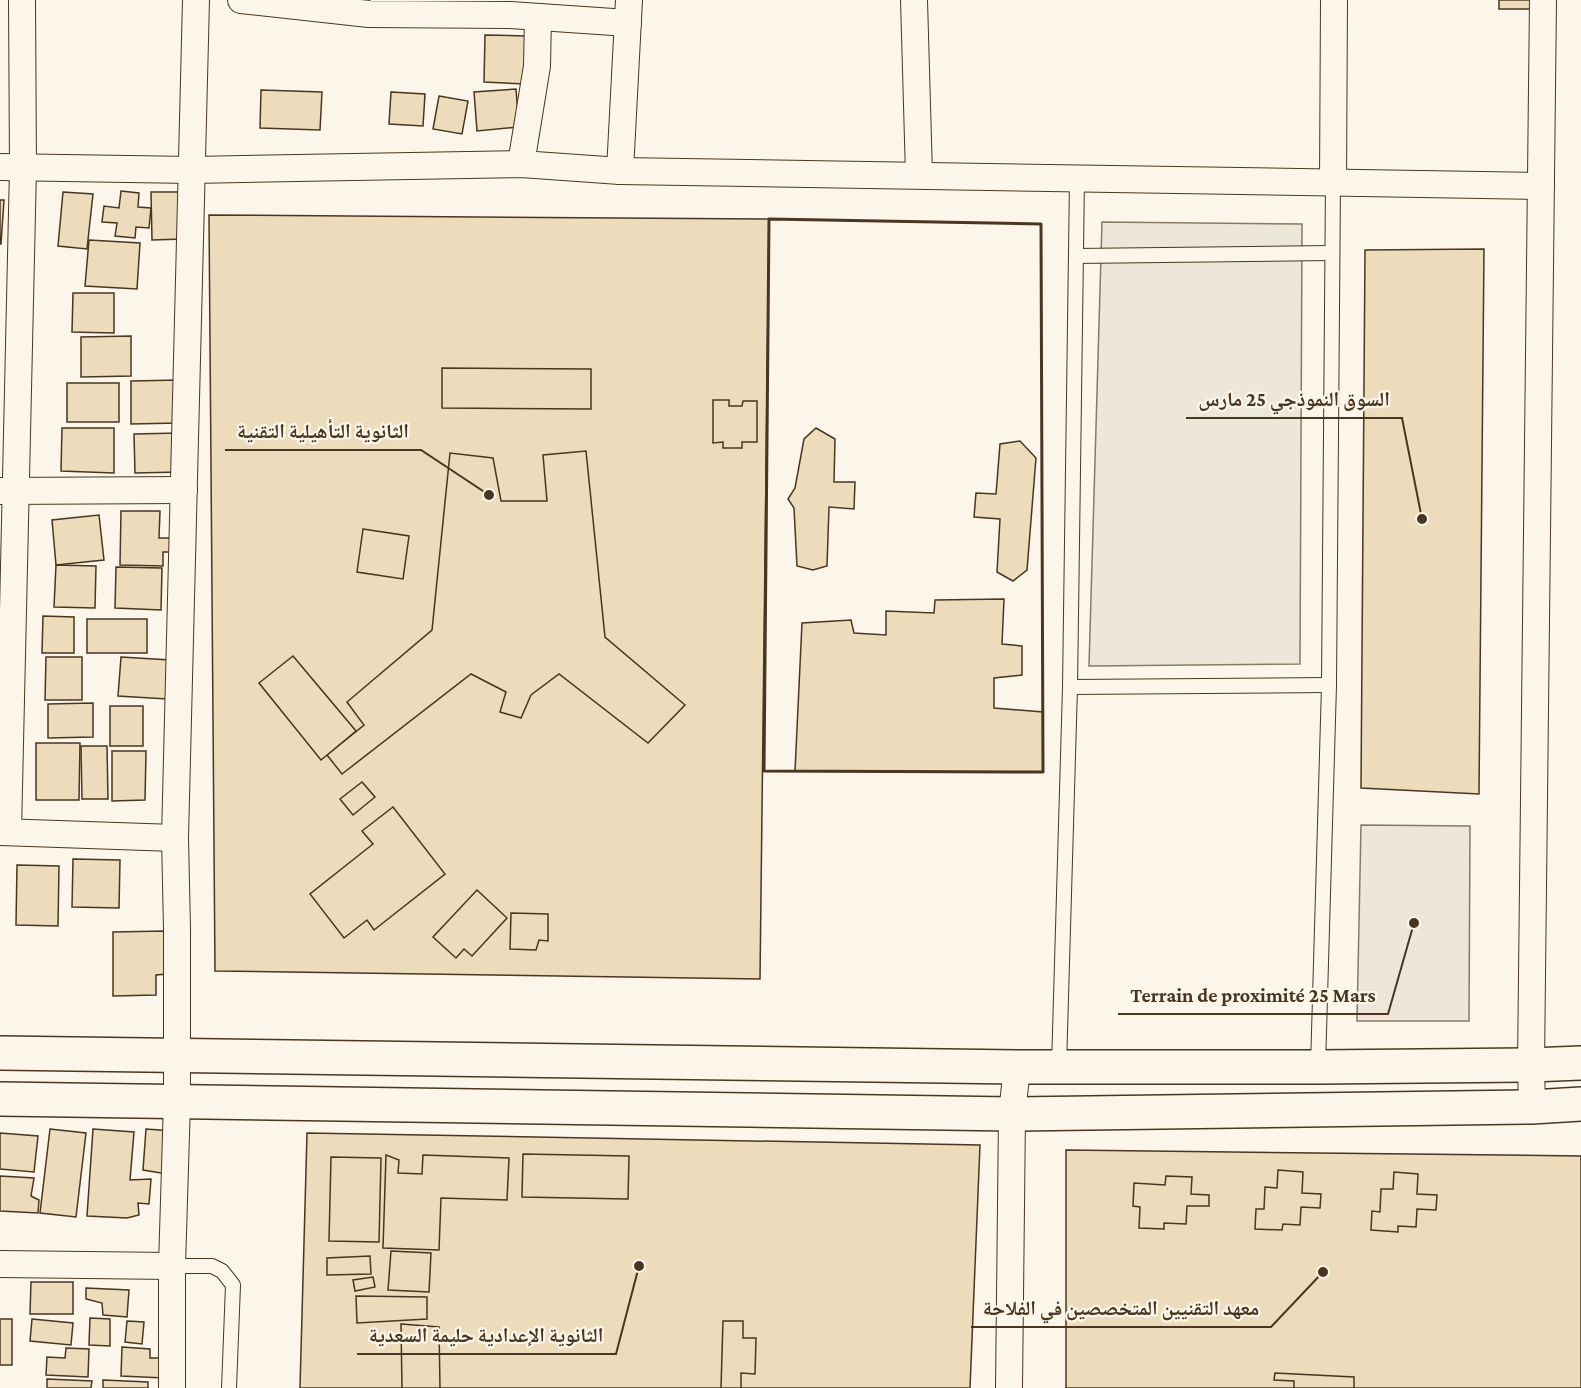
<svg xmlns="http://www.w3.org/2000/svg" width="1581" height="1388" font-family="'Crimson Pro','Noto Naskh Arabic',serif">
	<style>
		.green { fill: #ede6d9; stroke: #887966; stroke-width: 1.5 }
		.parking { fill: #ede7d9; stroke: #887966; stroke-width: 1.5 }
		.building { fill: #ecdcbc; stroke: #4a3520; stroke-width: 1.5 }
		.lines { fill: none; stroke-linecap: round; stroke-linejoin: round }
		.lane-casing { stroke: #4a3520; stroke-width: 16 }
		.street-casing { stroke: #4a3520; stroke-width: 28 }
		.secondary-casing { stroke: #4a3520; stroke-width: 36 }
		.lane { stroke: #fbf6e9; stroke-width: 14 }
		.street { stroke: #fbf6e9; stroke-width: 26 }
		.secondary { stroke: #fbf6e9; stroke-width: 33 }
		.wall { stroke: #4a3520; stroke-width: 3 }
		.leader { fill: none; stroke: #4a3520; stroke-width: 2 }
		.callout-dot { fill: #4a3520; stroke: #fbf6e9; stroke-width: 2 }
		.callout-label { font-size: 20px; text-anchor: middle; font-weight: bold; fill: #4a3520; stroke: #fbf6e9; stroke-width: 4.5; stroke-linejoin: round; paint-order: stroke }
	</style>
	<rect width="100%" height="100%" fill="#fbf6e9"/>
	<path class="green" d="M1361,825L1470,826L1469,1021H1357Z"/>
	<path class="parking" d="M1102,222L1302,224L1300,664L1089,666Z"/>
	<g class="building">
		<rect x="1499" y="0" width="41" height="9"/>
		<path d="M485,35L526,36L525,84L484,82Z"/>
		<path d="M516,89L519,127L477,131L474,92Z"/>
		<path d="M261,90L322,92L320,130L260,128Z"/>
		<path d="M391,92L425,94L423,126L389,124Z"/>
		<path d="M439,96L468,101L462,134L433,129Z"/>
		<path d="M121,191L139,193L138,207L151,208L149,228L136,227L135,238L115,236L117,223L102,222L104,206L119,208Z"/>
		<path d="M63,192L93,194L87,249L58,246Z"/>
		<path d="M151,192H184V239L152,240Z"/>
		<path d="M0,200H4L1,244H0Z"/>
		<path d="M209,215L769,219L760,979L215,971Z"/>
		<path d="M89,240L140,243L137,289L85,286Z"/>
		<path d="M1484,249L1479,794L1361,788L1365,250Z"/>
		<path d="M73,293H114V333L72,332Z"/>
		<path d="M131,336V376L81,377V337Z"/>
		<path d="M442,368L591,369V409L442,408Z"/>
		<path d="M179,380V423L131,424V381Z"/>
		<rect x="67" y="383" width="52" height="39"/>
		<path d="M713,400H729V406H742L743,401H757V442H742V448H723V442L713,443Z"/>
		<path d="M62,428H114V473L61,471Z"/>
		<path d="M816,428L835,439L834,482H855L854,509L829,507L827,566L813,570L797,566L794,508L788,499L795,488L804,439Z"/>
		<path d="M180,433V472L135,473L134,434Z"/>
		<path d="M1020,441L1036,458L1027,570L1013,581L997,572L1000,519L974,517L976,493L996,494L1000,444Z"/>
		<path d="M586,451L605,637L685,705L648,743L559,674L531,695L521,718L500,712L506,692L471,674L342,774L327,755L364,725L347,702L432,630L450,453L493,458L501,501H547L543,455Z"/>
		<path d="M121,511H160L159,538H174V552H163V566L120,565Z"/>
		<path d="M99,515L104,560L56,565L52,520Z"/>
		<path d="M363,529L409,536L403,579L357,572Z"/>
		<path d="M56,565L96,566L95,608L54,607Z"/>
		<path d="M116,567L162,568L161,610L115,608Z"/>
		<path d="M1004,599L1002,644L1022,646V675L994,678V708L1043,712V772L795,771L802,623L851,620L854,633L886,635V611L934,613L935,600Z"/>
		<path d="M43,616L74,617V653H42Z"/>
		<rect x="87" y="619" width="60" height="34"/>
		<path d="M293,656L356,731L321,760L259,683Z"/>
		<path d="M46,657H82V700H45Z"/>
		<path d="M121,657L170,660L167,699L118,696Z"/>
		<path d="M93,703V737L48,738V704Z"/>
		<rect x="110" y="706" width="33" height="40"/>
		<path d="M36,743H80L79,800H36Z"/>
		<path d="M81,746H107L108,799H82Z"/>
		<path d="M112,751H146L145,800L112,801Z"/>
		<path d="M362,782L375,797L353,815L340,799Z"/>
		<path d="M393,807L445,874L374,930L367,920L344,938L310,894L373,844L362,831Z"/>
		<path d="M73,859L120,860L119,908L72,907Z"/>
		<path d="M17,865L59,866L58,926L16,925Z"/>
		<path d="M477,890L507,918L472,956L464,949L456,958L433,937Z"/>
		<path d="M511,913L548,914V941L539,940L536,950L510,949Z"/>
		<path d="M166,931L167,974L156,975V995L113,996V932Z"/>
		<path d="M50,1129L86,1133L76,1217L40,1213Z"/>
		<path d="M93,1129L134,1132L130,1180L151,1179L149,1204L138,1203L139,1215L127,1218L87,1216Z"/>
		<path d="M146,1129L173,1131L167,1174L143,1170Z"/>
		<path d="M0,1133L38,1136L34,1172L0,1169Z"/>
		<path d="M307,1133L980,1145L970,1388H300Z"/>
		<path d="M1066,1150L1581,1156V1388H1066Z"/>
		<path d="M523,1154L629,1156L628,1199L522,1197Z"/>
		<path d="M386,1155L399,1160L398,1173L422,1174L423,1155L509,1158L507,1200L441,1198L439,1250L383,1248Z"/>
		<path d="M331,1157L381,1158L379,1242L329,1241Z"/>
		<path d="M1278,1170L1303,1172L1302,1193L1321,1194L1320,1208L1301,1207L1300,1225L1283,1224L1282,1230L1255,1229L1256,1209H1264L1265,1187L1277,1188Z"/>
		<path d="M1394,1172L1418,1174L1417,1194L1437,1195L1436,1210L1417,1209L1416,1227L1398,1226V1232L1371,1230L1372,1211L1380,1212L1381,1189H1393Z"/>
		<path d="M0,1176L34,1178L31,1196L39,1200L38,1213L0,1211Z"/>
		<path d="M1166,1176L1192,1177L1191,1194L1209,1195V1206H1187L1186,1224L1164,1223V1229L1139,1228L1140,1207L1133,1206L1134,1183L1165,1185Z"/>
		<path d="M391,1251L431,1253L429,1292L388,1290Z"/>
		<path d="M370,1256L371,1274L327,1275V1258Z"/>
		<path d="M373,1277L375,1287L355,1291L353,1280Z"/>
		<path d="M31,1282H73V1314H30Z"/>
		<path d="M86,1288L129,1290L127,1317L103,1315L102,1303L86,1299Z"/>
		<path d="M356,1296L427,1297V1319L357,1323Z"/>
		<path d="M90,1318L110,1319V1346L89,1345Z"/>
		<rect x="0" y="1319" width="12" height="46"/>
		<path d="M32,1319L73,1323L71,1345L30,1341Z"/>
		<path d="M127,1321L144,1322L142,1344L125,1342Z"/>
		<path d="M723,1321H743V1338H756L755,1374L741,1373V1388H721Z"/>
		<path d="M401,1324L439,1327L440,1388H402Z"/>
		<path d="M122,1347L150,1349V1358H165L164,1378L121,1376Z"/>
		<path d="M66,1348L89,1349L88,1377L46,1375L47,1357L65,1358Z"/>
		<path d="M1275,1373L1354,1377V1388H1294V1381L1274,1380Z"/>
		<path d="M47,1379L92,1381L91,1388H47Z"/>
		<path d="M103,1380L148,1382V1388H103Z"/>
	</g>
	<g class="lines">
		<g class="lane-casing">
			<g id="lane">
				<path d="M1076,256L1331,253"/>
				<path d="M1070,687L1329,685"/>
				<path d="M1059,1067L1070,687L1077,179"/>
				<path d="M1318,1067L1329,685L1333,183"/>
				<path d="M172,1266H212L222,1271L233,1285L229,1388"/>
			</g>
		</g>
		<g class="street-casing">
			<g id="street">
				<path d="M241,0L369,14L510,15L628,23"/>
				<path d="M914,0L919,175"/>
				<path d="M521,164L537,66L538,17"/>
				<path d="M0,167L192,170L521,164L620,171L1541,186"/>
				<path d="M620,171L629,0"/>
				<path d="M1333,183L1334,0"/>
				<path d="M0,491L184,490"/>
				<path d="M0,832L175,838"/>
				<path d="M8,832L23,168L22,0"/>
				<path d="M1532,1107L1531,1065L1543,0"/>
				<path d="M0,1264L172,1266"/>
				<path d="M172,1388V1266L177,1102V929L175,838L196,0"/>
				<path d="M1009,1388L1012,1114L1017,1067"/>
			</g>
		</g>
		<g class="secondary-casing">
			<g id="secondary">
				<path d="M0,1053L1017,1067H1318L1531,1065L1581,1063"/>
				<path d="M0,1099L1012,1114L1532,1107L1581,1104"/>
			</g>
		</g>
		<use href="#lane" class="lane"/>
		<use href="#street" class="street"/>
		<use href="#secondary" class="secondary"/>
		<path class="wall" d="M769,219L1041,224L1043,772L764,771Z"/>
	</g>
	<path class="leader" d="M1422 519L1402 418H1186M489 495L421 450H225M1414 923L1388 1014H1118M1323 1272L1271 1327H971M639 1266L616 1354H357"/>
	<g class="callout-dot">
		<circle cx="1422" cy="519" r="6"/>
		<circle cx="489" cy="495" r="6"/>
		<circle cx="1414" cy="923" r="6"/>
		<circle cx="1323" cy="1272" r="6"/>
		<circle cx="639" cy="1266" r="6"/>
	</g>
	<g class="callout-label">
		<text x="1294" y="406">السوق النموذجي 25 مارس</text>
		<text x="323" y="438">الثانوية التأهيلية التقنية</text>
		<text x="1253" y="1002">Terrain de proximité 25 Mars</text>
		<text x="1121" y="1315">معهد التقنيين المتخصصين في الفلاحة</text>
		<text x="486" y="1342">الثانوية الإعدادية حليمة السعدية</text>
	</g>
</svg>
